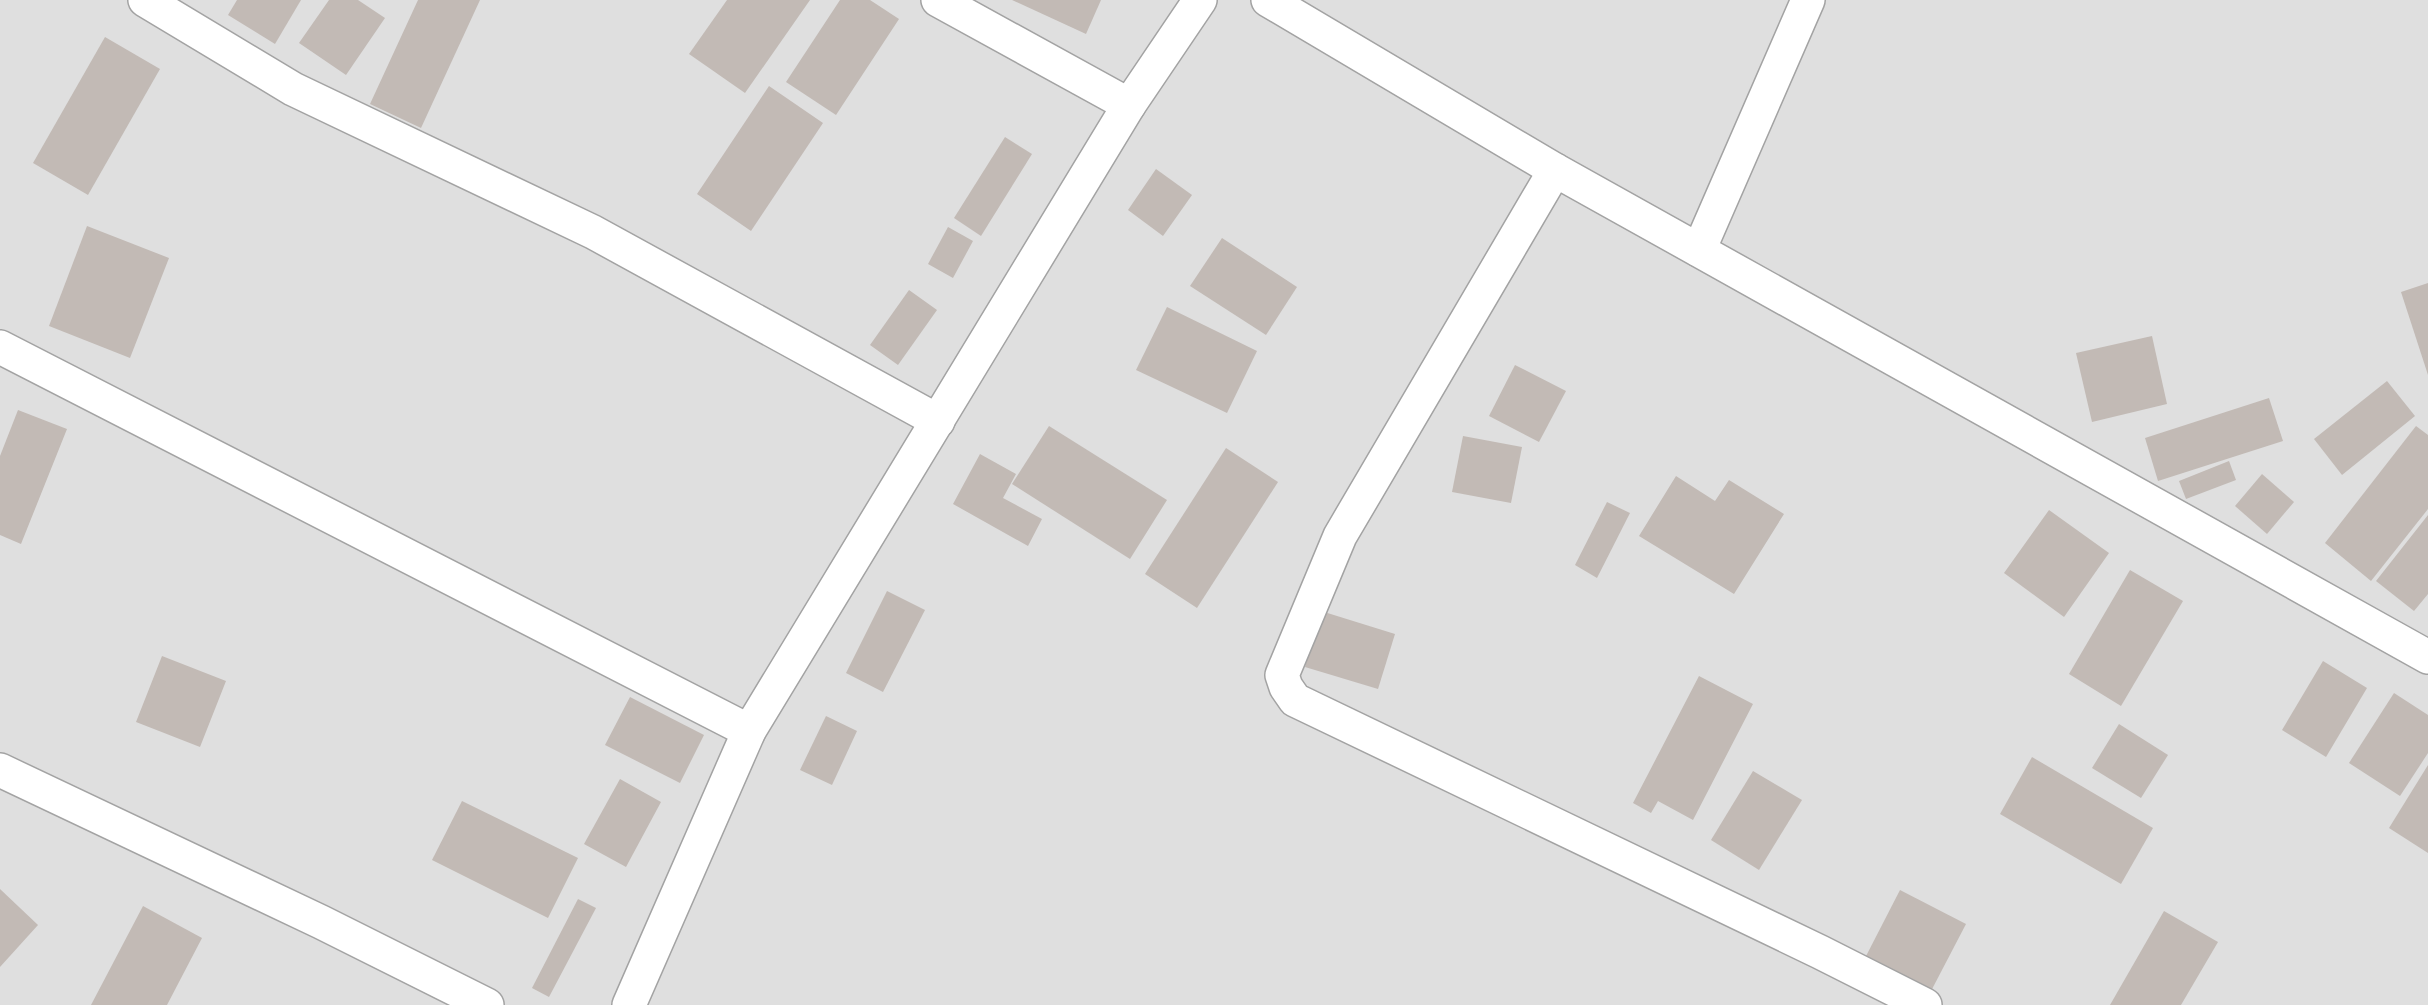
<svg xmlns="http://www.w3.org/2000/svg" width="2428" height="1005" font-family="Figtree,sans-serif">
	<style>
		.residential { fill: #dfdfdf }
		.building { fill: #c2bab5 }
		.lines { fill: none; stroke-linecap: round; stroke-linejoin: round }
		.minor-casing { stroke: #a3a3a3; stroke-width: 36 }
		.minor { stroke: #fff; stroke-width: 33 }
	</style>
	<rect width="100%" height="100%" fill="#f1eee9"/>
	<rect class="residential" x="0" y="0" width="2428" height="1005"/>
	<g class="building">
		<path d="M237,0H301L275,44L228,15Z"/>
		<path d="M329,0H358L385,18L346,75L299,43Z"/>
		<path d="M418,0H480L421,128L370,104Z"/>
		<path d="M727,0H810L745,93L689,54Z"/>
		<path d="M840,0H870L899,19L836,115L786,82Z"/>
		<path d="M1012,0H1101L1086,34Z"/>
		<path d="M105,37L160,69L88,195L33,163Z"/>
		<path d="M769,86L823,123L751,231L697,194Z"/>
		<path d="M1005,137L1032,154L981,236L954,218Z"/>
		<path d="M1156,169L1192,195L1163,236L1128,210Z"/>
		<path d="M87,226L169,258L130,358L49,326Z"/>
		<path d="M948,227L973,241L953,278L928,264Z"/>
		<path d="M1222,238L1297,287L1266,335L1190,286Z"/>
		<path d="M2428,283V375L2401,292Z"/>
		<path d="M909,290L937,310L898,365L870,345Z"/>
		<path d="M1167,307L1257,351L1227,413L1136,370Z"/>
		<path d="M2152,336L2167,404L2092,422L2076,353Z"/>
		<path d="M1515,365L1566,391L1539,442L1489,416Z"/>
		<path d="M2387,381L2415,416L2342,475L2314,439Z"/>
		<path d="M2269,398L2283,441L2158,481L2145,438Z"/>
		<path d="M18,410L67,429L21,544L0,535V456Z"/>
		<path d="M1049,426L1167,500L1130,559L1012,484Z"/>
		<path d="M2416,426L2428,435V509L2371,581L2325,543Z"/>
		<path d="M1463,436L1522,447L1511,503L1452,492Z"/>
		<path d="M1226,448L1278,482L1197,608L1145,574Z"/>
		<path d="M980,454L1016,474L1003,498L1042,519L1028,546L953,504Z"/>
		<path d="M2229,461L2236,480L2186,499L2179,481Z"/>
		<path d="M2262,474L2294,502L2267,534L2235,506Z"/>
		<path d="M1676,476L1715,501L1729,480L1784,514L1734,594L1639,536Z"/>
		<path d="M1607,502L1630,513L1597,578L1575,565Z"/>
		<path d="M2049,510L2109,553L2064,617L2004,573Z"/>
		<path d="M2428,515V594L2414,611L2376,581Z"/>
		<path d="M2130,570L2183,601L2121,706L2069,674Z"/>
		<path d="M887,591L925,610L883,692L846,673Z"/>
		<path d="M1321,611L1395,634L1378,689L1305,667Z"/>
		<path d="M162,656L226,681L200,747L136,722Z"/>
		<path d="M2323,661L2367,688L2326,757L2282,730Z"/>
		<path d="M1699,676L1753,704L1693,820L1658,801L1651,813L1633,803Z"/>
		<path d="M2394,693L2428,715V753L2400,796L2349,763Z"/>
		<path d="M630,697L704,735L680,783L605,745Z"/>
		<path d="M826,716L857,731L832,785L800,770Z"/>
		<path d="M2119,724L2168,755L2141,798L2092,768Z"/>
		<path d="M2032,757L2153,828L2121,884L2000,814Z"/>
		<path d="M2428,765V853L2389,828Z"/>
		<path d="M1753,771L1802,800L1759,870L1711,840Z"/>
		<path d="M620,779L661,802L626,867L584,844Z"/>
		<path d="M462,801L578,858L548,918L432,860Z"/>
		<path d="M0,889L38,925L0,967Z"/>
		<path d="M1900,890L1966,924L1930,993L1864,960Z"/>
		<path d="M578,899L596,908L549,997L532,988Z"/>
		<path d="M143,906L202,938L167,1005H91Z"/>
		<path d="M2164,911L2218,942L2181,1005H2110Z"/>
	</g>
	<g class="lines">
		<g class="minor-casing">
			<g id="minor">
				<path d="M145,0L293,89L593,232L938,421"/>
				<path d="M938,0L1129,105"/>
				<path d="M1268,0L1555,170L2428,657"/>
				<path d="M1555,170L1340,536L1282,675L1286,687L1295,700L1820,952L1925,1005"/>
				<path d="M1699,250L1808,0"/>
				<path d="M0,347L749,731"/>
				<path d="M0,770L321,922L487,1005"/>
				<path d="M629,1005L749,731L1129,105L1200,0"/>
			</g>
		</g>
		<use href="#minor" class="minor"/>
	</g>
</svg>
